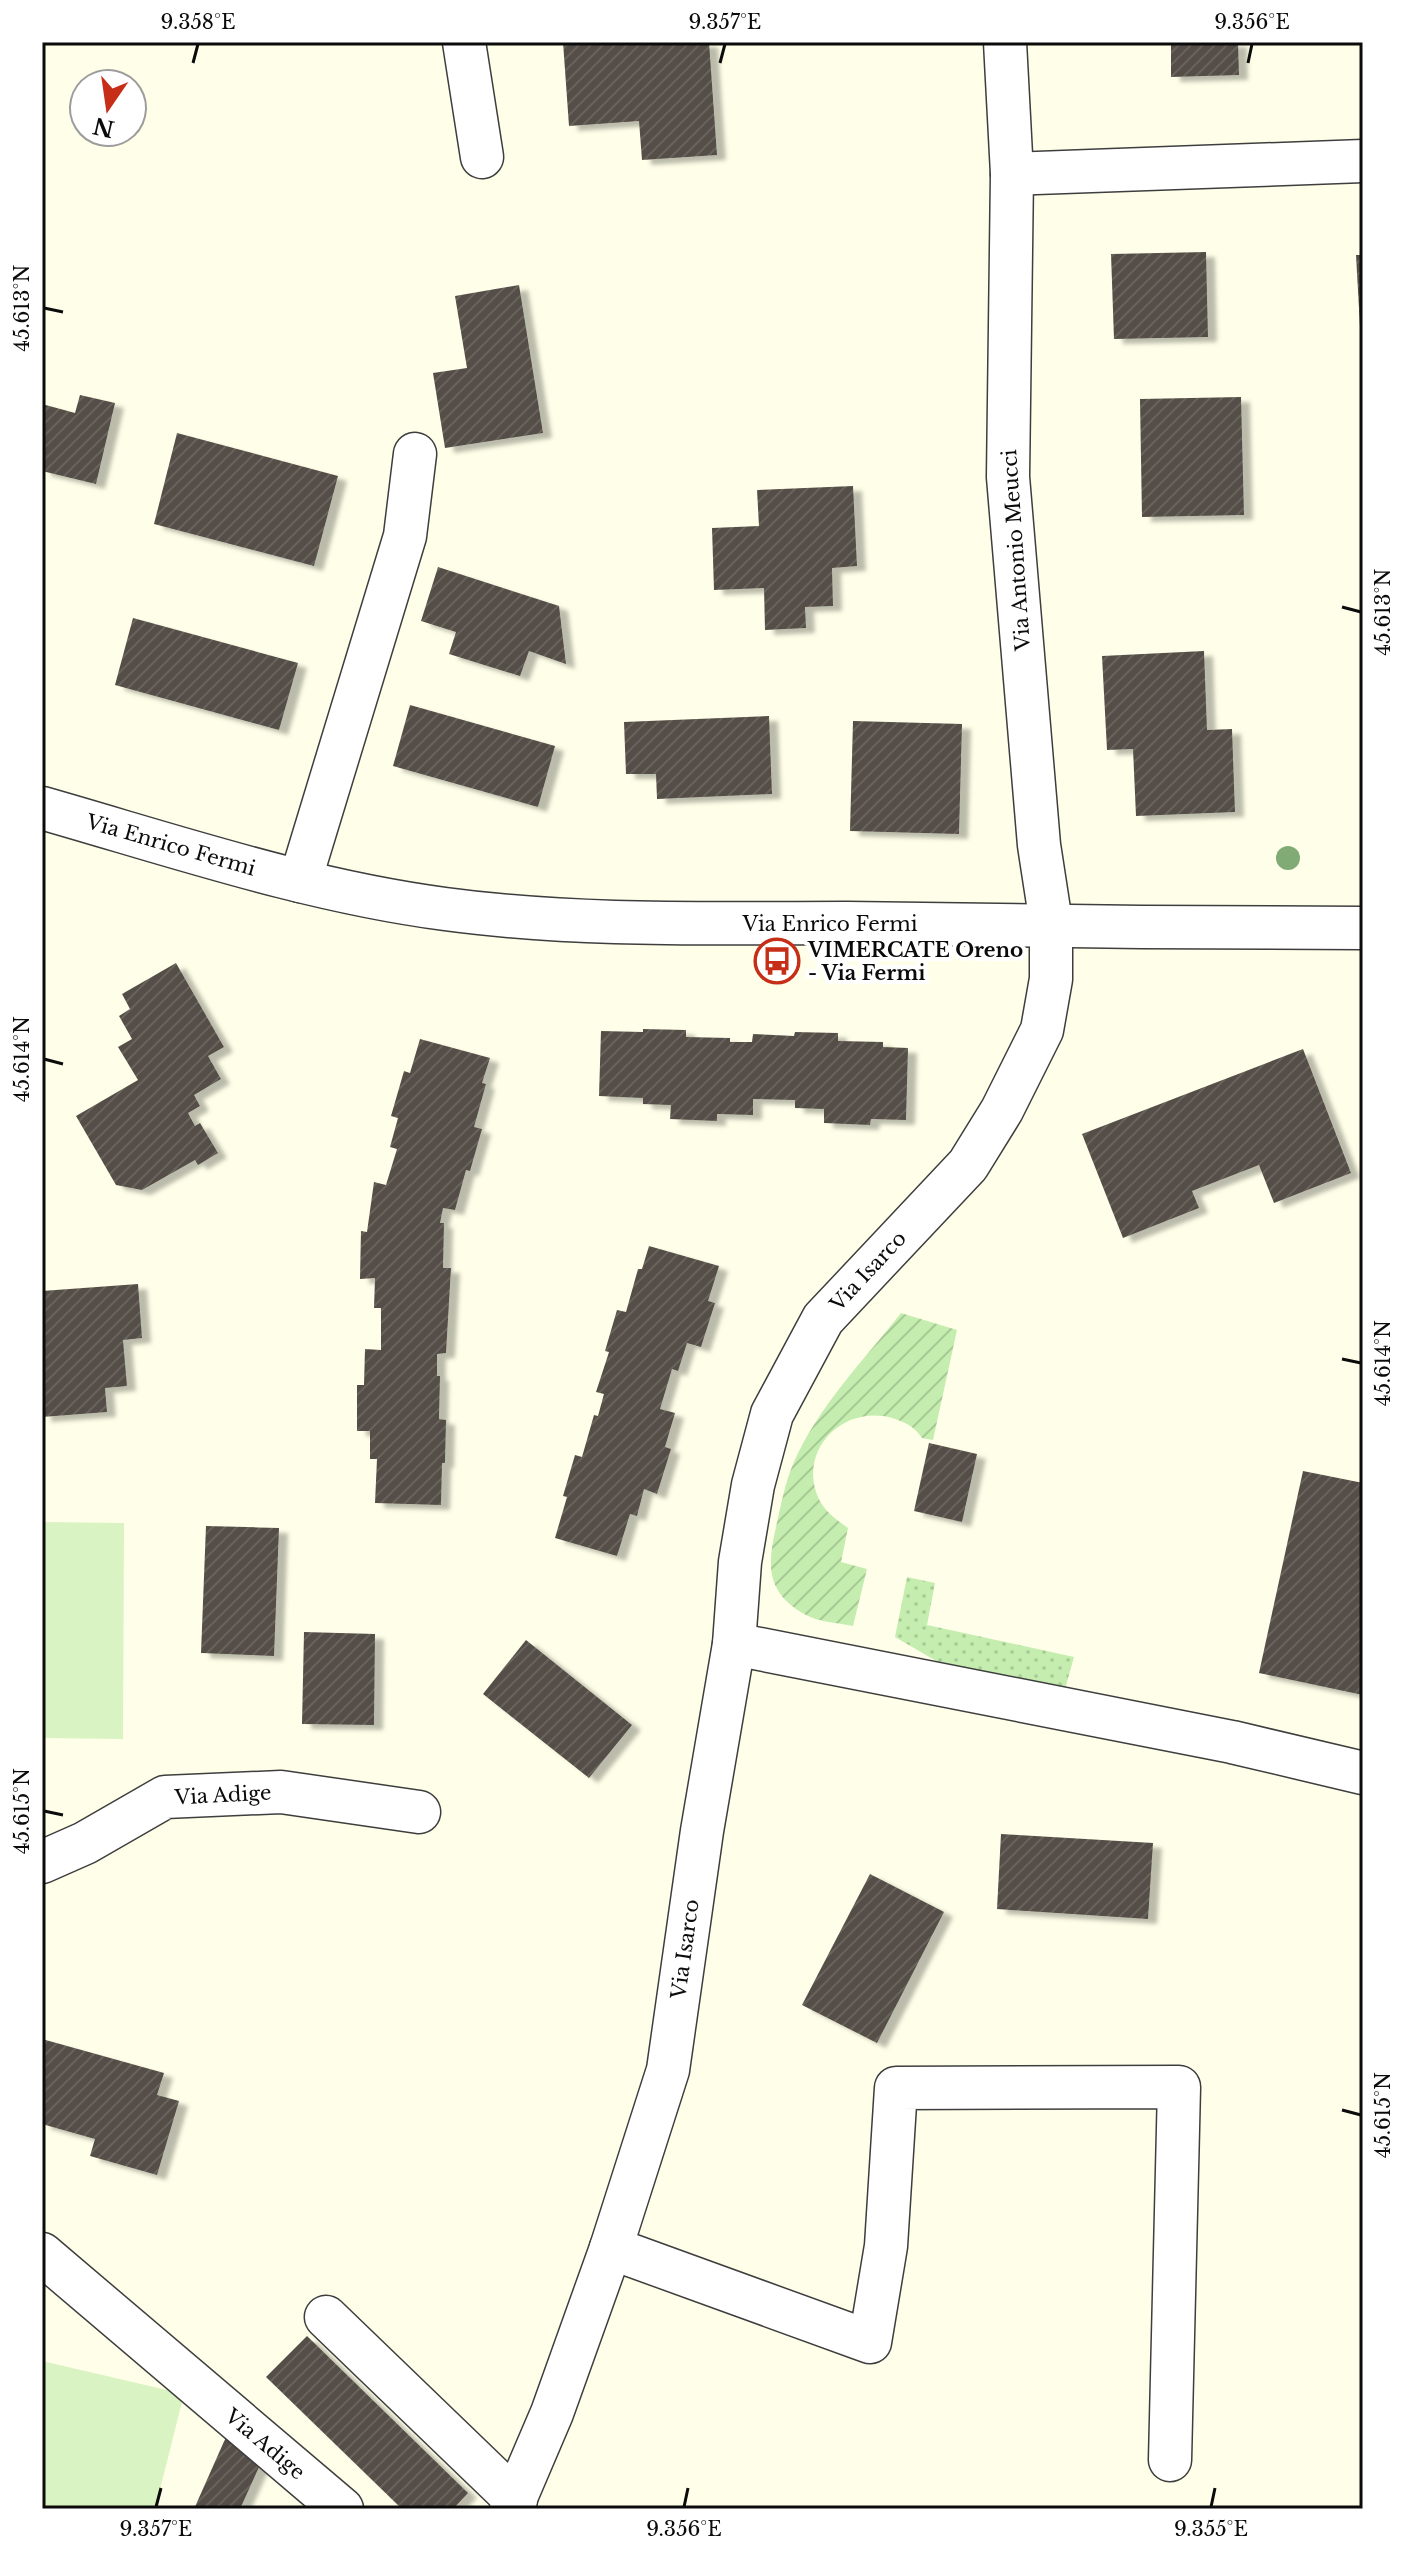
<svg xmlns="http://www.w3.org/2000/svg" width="1405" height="2551" font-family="'Libre Baskerville',serif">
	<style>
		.grass { fill: url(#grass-dots) }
		.garden { fill: url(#garden-furrows) }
		.pitch { fill: #d9f3c2 }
		.building { fill: url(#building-hatch); filter: url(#shadow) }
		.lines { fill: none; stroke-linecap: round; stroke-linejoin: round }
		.minor-casing { stroke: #3e3e3e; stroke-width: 45 }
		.minor { stroke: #fff; stroke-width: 42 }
		.tree { fill: #80ab75 }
		.ticks { fill: none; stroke: #0b0b0b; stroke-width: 3 }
		.labels { text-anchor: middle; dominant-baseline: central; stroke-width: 8; stroke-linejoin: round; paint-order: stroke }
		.street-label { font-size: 20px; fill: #0b0b0b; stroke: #fff }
		.poi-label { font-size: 20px; font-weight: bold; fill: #0b0b0b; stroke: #fff; text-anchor: start }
		.neatline { fill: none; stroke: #0b0b0b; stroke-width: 3 }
		.ticks-label { font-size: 20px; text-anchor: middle; fill: #0b0b0b }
	</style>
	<defs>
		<pattern id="grass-dots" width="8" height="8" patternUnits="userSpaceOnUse" patternTransform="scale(2)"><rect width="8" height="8" fill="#c4edaf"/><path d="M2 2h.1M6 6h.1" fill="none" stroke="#a7ca95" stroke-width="1.8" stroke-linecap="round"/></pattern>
		<pattern id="garden-furrows" width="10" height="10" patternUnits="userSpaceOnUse" patternTransform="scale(2)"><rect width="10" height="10" fill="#c4edaf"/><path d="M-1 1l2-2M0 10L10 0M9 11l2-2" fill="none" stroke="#a7ca95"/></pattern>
		<pattern id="building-hatch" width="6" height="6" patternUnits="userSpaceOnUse" patternTransform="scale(2)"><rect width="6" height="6" fill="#544e46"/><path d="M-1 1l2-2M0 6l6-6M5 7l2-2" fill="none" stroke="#68635c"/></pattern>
		<filter id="shadow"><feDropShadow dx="9" dy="5" stdDeviation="2" flood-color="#0004"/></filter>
	</defs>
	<rect width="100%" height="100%" fill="#ffffe9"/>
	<path class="grass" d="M907,1577L935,1583L927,1625L1074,1657L1065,1689L938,1662L895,1637Z"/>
	<path class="garden" d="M901,1313L957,1330L933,1440L922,1438C914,1426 905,1422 892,1418C841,1404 794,1454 821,1503C828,1514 838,1521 848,1528L841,1562L867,1569L853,1626C839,1623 818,1622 806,1615C766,1593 767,1566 776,1527C781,1505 785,1482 794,1462C818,1407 864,1360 901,1313Z"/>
	<g class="pitch">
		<path d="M42,1522L124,1523L123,1739L42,1738Z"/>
		<path d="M42,2361L184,2394L155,2509H42Z"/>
	</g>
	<g class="building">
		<path d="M563,42H709L717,155L642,160L639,121L569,126Z"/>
		<path d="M1171,42H1238L1239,75L1171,77Z"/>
		<path d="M1206,252L1208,337L1114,339L1111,254Z"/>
		<path d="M1356,255H1363V344H1361Z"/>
		<path d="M519,285L543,433L445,448L433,373L467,368L455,296Z"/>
		<path d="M80,395L115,403L96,484L42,471V404L75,413Z"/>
		<path d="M1241,397L1244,515L1142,517L1140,399Z"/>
		<path d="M177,433L338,476L314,566L154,524Z"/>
		<path d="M853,486L857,566L832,568L833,606L805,607L806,628L765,630L764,588L714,590L712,528L759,526L757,490Z"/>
		<path d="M438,567L559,606L566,664L529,651L520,676L449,654L456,632L421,621Z"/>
		<path d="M133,618L298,663L279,730L115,685Z"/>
		<path d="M1204,651L1207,730L1232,729L1235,812L1136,816L1133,749L1107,750L1102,656Z"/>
		<path d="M410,705L555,746L538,807L393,766Z"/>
		<path d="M769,716L772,794L657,799L656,774H626L624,722Z"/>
		<path d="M853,721L962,724L959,834L850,831Z"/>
		<path d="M176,963L224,1047L208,1056L221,1079L194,1095L200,1106L188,1113L195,1126L200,1123L218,1153L198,1165L195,1160L142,1190L116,1185L76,1116L138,1080L118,1047L132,1039L119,1016L130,1009L122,994Z"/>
		<path d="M643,1029L686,1030V1037L730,1038V1042H752L753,1034L794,1036L795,1032L838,1033V1041L883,1042V1047L908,1048L906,1120L871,1119L870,1125L824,1123V1109L795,1108V1100L753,1099V1115L717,1114V1121L670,1119L671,1105L643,1104V1098L599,1096L601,1031L643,1032Z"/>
		<path d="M420,1039L490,1058L482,1083L486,1084L474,1127L482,1129L470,1171L466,1170L455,1210L443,1208L440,1223H444L443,1268H451L446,1353L437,1354V1376H440L439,1419L446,1420L445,1463H442L441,1505L375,1503L377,1459H370V1431H357V1385H364L365,1349L381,1350V1308H374L375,1278L360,1279L361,1231L367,1232L374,1182L386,1185L397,1149L390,1147L398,1118L391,1116L404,1071L410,1073Z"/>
		<path d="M1303,1049L1351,1173L1274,1203L1259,1165L1192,1191L1199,1208L1123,1238L1082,1134Z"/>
		<path d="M649,1246L719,1266L708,1301L715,1303L701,1347L687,1343L678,1371L672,1369L660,1409L675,1413L665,1447L671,1449L657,1494L644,1489L637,1516L630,1514L617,1556L555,1538L567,1497L563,1496L575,1455L582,1457L594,1415L598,1416L604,1394L596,1392L609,1352L605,1351L617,1310L626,1312L638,1269H642Z"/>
		<path d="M138,1284L142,1338L123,1340L127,1386L105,1388L107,1412L42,1417V1291Z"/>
		<path d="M929,1443L977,1454L962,1522L914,1511Z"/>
		<path d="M1303,1471L1363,1483V1695L1259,1673Z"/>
		<path d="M206,1526L279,1528L274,1656L201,1653Z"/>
		<path d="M304,1632L375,1634L374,1725L302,1724Z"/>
		<path d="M526,1640L632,1725L589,1778L483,1694Z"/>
		<path d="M1001,1834L1153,1843L1148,1919L997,1909Z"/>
		<path d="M870,1874L944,1912L877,2043L802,2005Z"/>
		<path d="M42,2039L164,2073L157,2095L179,2101L157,2175L90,2156L95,2139L42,2124Z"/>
		<path d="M307,2336L468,2493L453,2509H402L266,2377Z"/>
		<path d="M230,2428L264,2456L240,2509H194Z"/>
	</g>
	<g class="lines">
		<g class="minor-casing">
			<g id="minor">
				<path d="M464,42L482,157"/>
				<path d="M1012,174L1363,161"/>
				<path d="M42,808C175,846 308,891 445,909C578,927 713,923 847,923C945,924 1043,925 1142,927C1215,928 1289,927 1363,928"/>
				<path d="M300,881L405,536L415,454"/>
				<path d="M734,1644L1232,1742L1363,1773"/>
				<path d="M42,1862L85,1843L165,1797L281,1792L419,1812"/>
				<path d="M611,2248L870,2342L886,2246L896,2088L1179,2087L1170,2460"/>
				<path d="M42,2254L342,2509"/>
				<path d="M326,2317L516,2500"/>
				<path d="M511,2509L552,2413L611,2248L668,2070L702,1831L734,1644L740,1562L753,1485L772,1414L823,1319L968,1165L1002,1110L1042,1030L1051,979V923L1039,845L1008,477L1012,174L1005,42"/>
			</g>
		</g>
		<use href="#minor" class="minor"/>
	</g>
	<circle class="tree" cx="1288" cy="858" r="12"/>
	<path class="ticks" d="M193,63L198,44M720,63L725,44M1248,63L1252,44M44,308L63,312M1342,607L1361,612M44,1059L63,1064M1342,1359L1361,1363M44,1811L63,1815M1342,2110L1361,2115M156,2507L161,2488M684,2507L688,2488M1211,2507L1215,2488"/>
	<defs>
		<g id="bus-ring" transform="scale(2.3)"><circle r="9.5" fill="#fff" stroke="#c62e17" stroke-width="1.5"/><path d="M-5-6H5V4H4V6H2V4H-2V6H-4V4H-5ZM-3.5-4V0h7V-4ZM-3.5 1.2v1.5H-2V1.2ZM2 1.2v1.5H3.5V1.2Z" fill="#c62e17"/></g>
	</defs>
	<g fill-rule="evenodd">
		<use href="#bus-ring" x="777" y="961"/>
	</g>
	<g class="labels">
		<g class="street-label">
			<text transform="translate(1016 550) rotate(-94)">Via Antonio Meucci</text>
			<text transform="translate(171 845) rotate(16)">Via Enrico Fermi</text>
			<text x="830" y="924">Via Enrico Fermi</text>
			<text transform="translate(868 1271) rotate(-47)">Via Isarco</text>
			<text transform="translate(223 1795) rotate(-3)">Via Adige</text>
			<text transform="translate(685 1949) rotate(-82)">Via Isarco</text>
			<text transform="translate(265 2444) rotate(40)">Via Adige</text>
		</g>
		<g class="poi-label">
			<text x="808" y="950">VIMERCATE Oreno<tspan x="808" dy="23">- Via Fermi</tspan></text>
		</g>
	</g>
	<rect width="1405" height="2551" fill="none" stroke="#ffffff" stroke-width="88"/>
	<g transform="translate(108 108) rotate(193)"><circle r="38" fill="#ffffff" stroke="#9d9d9d" stroke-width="2"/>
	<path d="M0-6L14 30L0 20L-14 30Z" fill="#c62e17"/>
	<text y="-12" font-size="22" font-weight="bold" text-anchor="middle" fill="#0b0b0b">N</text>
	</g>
	<rect x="44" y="44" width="1317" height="2463" class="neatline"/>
	<g class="ticks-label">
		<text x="198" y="29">9.358°E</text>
		<text x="725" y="29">9.357°E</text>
		<text x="1252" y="29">9.356°E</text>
		<text transform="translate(22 308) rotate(-90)" y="7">45.613°N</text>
		<text transform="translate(1383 612) rotate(-90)" y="7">45.613°N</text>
		<text transform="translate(22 1059) rotate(-90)" y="7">45.614°N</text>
		<text transform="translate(1383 1363) rotate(-90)" y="7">45.614°N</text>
		<text transform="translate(22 1811) rotate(-90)" y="7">45.615°N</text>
		<text transform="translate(1383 2115) rotate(-90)" y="7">45.615°N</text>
		<text x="156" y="2536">9.357°E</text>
		<text x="684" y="2536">9.356°E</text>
		<text x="1211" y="2536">9.355°E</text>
	</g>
</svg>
